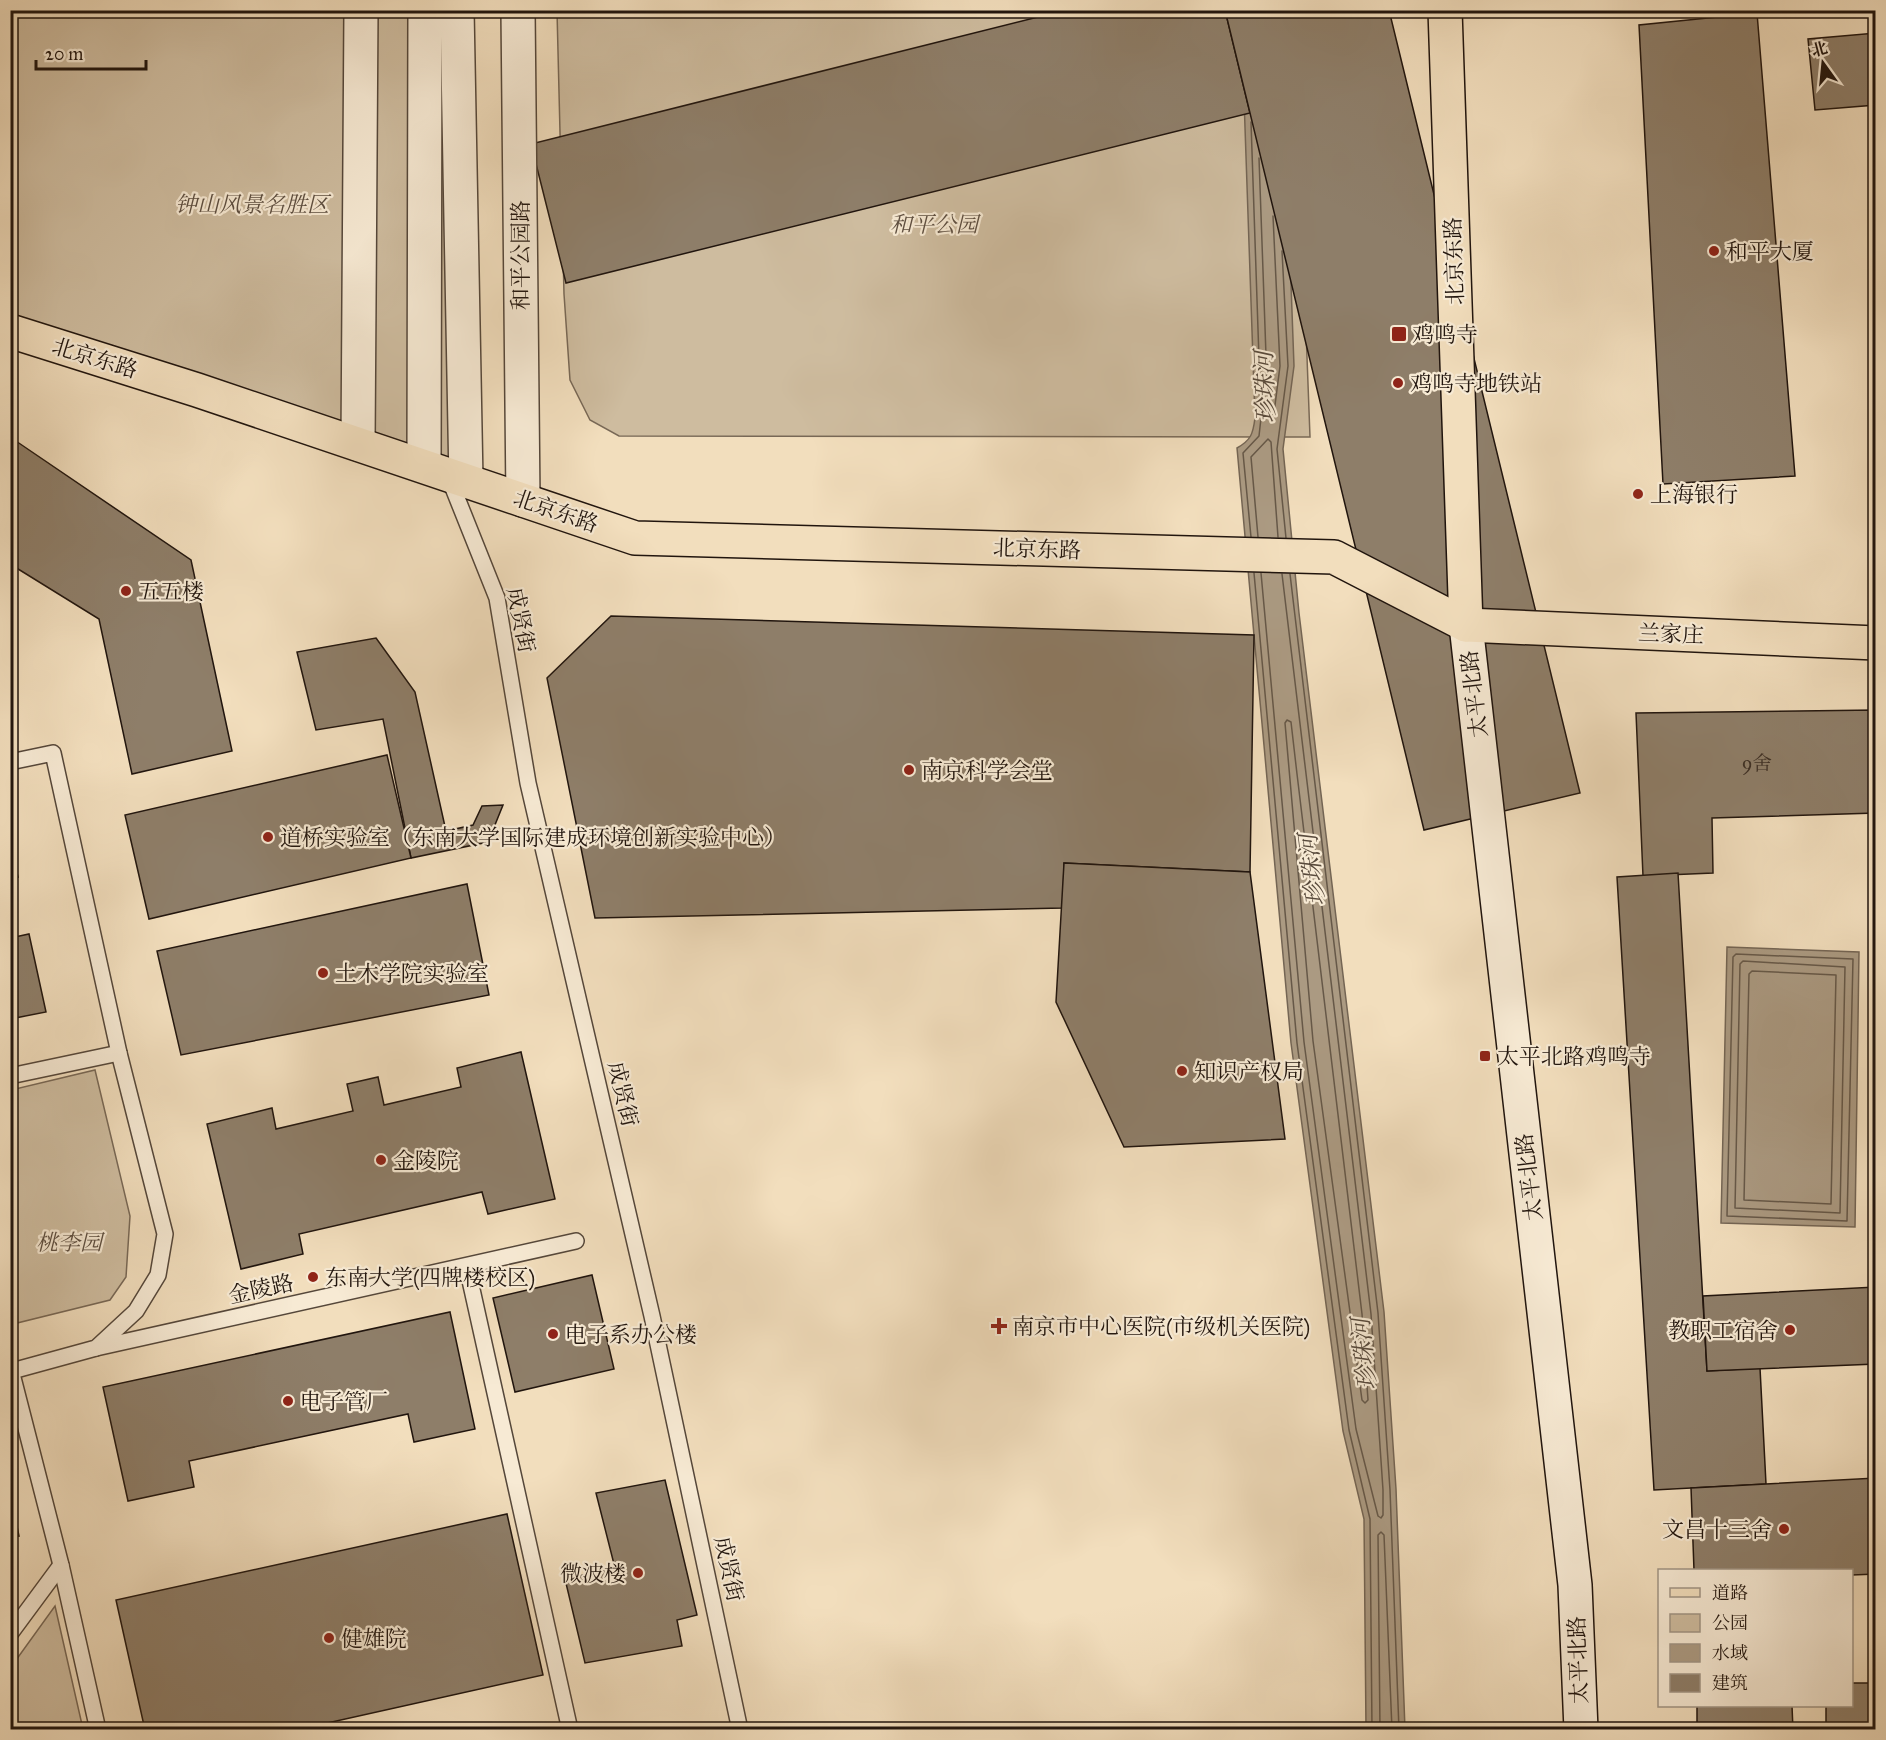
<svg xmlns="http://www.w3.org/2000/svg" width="1886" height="1740" font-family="'IM FELL Great Primer','Noto Serif SC',serif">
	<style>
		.green { fill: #cebc9f; stroke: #786856; stroke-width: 1.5 }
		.water { fill: #ab9a82; stroke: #746554; stroke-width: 1.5 }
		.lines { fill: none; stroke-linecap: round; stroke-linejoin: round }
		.shore { stroke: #665848; stroke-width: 1.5 }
		.building { fill: #8e7e69; stroke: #21150e; stroke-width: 1.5 }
		.service-casing { stroke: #55473a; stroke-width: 18 }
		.tertiary-casing { stroke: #55473a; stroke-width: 36 }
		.secondary-casing { stroke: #21150e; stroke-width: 36 }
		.primary-casing { stroke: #21150e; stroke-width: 36 }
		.service { stroke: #f7ead4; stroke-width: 15 }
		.tertiary { stroke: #f7ead4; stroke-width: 33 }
		.secondary { stroke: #f7ead4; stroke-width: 33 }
		.primary { stroke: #f2debd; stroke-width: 33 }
		.poi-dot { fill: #8f2418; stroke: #f7ead4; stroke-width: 2 }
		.labels { text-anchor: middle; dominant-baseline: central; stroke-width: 4.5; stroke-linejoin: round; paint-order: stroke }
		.number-label { font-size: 20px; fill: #3c2f25 }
		.park-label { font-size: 22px; font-style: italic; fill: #5e4f41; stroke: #f7ead4 }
		.poi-label { font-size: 22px; fill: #21150e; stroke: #f7ead4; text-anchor: start }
		.street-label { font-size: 22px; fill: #21150e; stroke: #f7ead4 }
		.water-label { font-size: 24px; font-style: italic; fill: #584a3c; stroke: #f7ead4 }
	</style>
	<rect width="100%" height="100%" fill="#f2debd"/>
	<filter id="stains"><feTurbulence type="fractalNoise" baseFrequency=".00333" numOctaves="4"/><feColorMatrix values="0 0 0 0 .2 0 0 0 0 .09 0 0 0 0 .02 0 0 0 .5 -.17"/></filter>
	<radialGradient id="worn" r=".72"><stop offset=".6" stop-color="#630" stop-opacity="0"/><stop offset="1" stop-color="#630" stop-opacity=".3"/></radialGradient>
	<g class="green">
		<path d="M11,11H432L466,481L11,326Z"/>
		<path d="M557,11H1294L1310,437L619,436L590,420L570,380L564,294Z"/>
		<path d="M95,1070L130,1216L126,1277L110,1300L13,1324L10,1313L11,1090Z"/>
		<path d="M55,1606L83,1729H11V1667Z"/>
	</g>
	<g class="water">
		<path d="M1241,11H1281L1294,366L1283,449L1299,613L1384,1312L1396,1489L1405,1729H1366L1364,1519L1343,1431L1291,1043L1237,448C1251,440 1253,434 1255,418Z"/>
		<path d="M1727,947L1859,952L1855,1227L1721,1223Z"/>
	</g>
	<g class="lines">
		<g class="shore">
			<path d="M1251,122L1261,418L1259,436L1243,453L1251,537"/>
			<path d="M1259,158L1268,412L1271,415L1274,413L1280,366L1273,216"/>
			<path d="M1282,251L1288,366L1277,449L1286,538"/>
			<path d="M1258,537L1251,457L1268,439L1271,442L1278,537"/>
			<path d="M1254,573L1297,1043L1349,1430L1370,1519L1372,1730"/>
			<path d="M1261,573L1304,1042L1356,1429L1378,1516L1381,1518L1383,1515V1490L1371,1314L1282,574"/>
			<path d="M1290,574L1378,1313L1390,1490L1399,1730"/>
			<path d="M1287,720L1291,722L1297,774L1362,1314L1368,1400L1365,1403L1362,1400L1313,1041L1285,723Z"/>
			<path d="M1736,954L1853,959L1847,1221L1727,1216L1733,957Z"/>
			<path d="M1743,961L1845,967L1840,1213L1735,1208L1740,964Z"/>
			<path d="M1752,971L1836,975L1831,1204L1744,1200L1749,974Z"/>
			<path d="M1380,1730L1378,1535L1381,1532L1384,1535L1392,1730"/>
		</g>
	</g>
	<g class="building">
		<path d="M1066,10H1225L1250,113L566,283L531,144Z"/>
		<path d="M1225,10H1389L1580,793L1424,830Z"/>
		<path d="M1757,13L1795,476L1663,484L1639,25Z"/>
		<path d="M1876,33V105L1815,110L1808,39Z"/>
		<path d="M10,437L191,560L232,751L132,774L99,619L10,564Z"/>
		<path d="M611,616L1254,635L1250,872L1064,863L1063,908L595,918L547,678Z"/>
		<path d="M376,638L415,692L446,831L473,825L482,806L503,805L488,842L411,858L383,719L316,730L297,652Z"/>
		<path d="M1876,710V813L1712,818L1713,873L1643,876L1636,713Z"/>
		<path d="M387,755L411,858L149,919L125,815Z"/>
		<path d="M10,843L18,877L10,878Z"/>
		<path d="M1064,863L1250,872L1285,1139L1124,1147L1056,1002Z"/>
		<path d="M1678,873L1707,1371L1760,1368L1766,1484L1654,1490L1617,877Z"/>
		<path d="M467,884L489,995L181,1055L157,951Z"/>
		<path d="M29,934L46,1012L10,1019V938Z"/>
		<path d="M521,1052L555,1199L488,1214L482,1192L299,1234L303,1254L241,1269L207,1124L272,1108L276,1129L353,1111L347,1084L378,1077L384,1105L461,1087L457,1068Z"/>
		<path d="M592,1275L614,1369L515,1392L493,1298Z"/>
		<path d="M1876,1287V1364L1707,1371L1703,1296Z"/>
		<path d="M450,1312L475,1429L414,1442L408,1414L189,1461L194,1487L128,1501L103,1387Z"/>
		<path d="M1876,1478V1574L1852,1575V1570H1694L1691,1488Z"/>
		<path d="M665,1480L697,1615L677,1620L682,1646L585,1663L565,1579L615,1568L596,1493Z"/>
		<path d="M10,1492L19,1536L10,1537Z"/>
		<path d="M507,1514L543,1675L296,1730H145L116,1600Z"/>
		<path d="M1852,1683H1876V1730H1826V1706H1852Z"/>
		<path d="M1697,1706H1792L1793,1730H1697Z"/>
	</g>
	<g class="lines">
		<g class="service-casing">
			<g id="service">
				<path d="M449,478L497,598L528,783L652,1316L740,1730"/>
				<path d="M10,762L53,753L119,1053L165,1234L158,1275L136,1311L96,1348L12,1371"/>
				<path d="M10,1076L119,1053"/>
				<path d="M467,1267L570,1730"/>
				<path d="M96,1348L576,1241"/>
				<path d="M10,1366L61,1565L98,1730"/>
				<path d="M10,1634L61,1565"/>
			</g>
		</g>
		<g class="tertiary-casing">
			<g id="tertiary">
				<path d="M457,10L466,481"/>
				<path d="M518,10L523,500"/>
				<path d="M358,444L361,10"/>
				<path d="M424,466L425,10"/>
			</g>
		</g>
		<g class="secondary-casing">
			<path id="secondary" d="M1466,625L1575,1585L1581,1730"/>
		</g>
		<g class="primary-casing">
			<g id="primary">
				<path d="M1445,10L1466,625"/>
				<path d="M10,331L197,390L635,538L1334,557L1466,625L1876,643"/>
			</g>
		</g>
		<use href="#service" class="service"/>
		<use href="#tertiary" class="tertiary"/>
		<use href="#secondary" class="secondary"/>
		<use href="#primary" class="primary"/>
	</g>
	<g class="poi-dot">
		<circle cx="1714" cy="251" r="6"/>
		<rect x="1391" y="326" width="16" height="16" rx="3"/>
		<circle cx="1398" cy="383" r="6"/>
		<circle cx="1638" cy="494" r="6"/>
		<circle cx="126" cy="591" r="6"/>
		<circle cx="909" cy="770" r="6"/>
		<circle cx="268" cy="837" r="6"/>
		<circle cx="323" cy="973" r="6"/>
		<rect x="1479" y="1050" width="12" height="12" rx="3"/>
		<circle cx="1182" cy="1071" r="6"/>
		<circle cx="381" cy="1160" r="6"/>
		<circle cx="313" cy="1277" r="6"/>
		<path d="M996 1317h6v6h6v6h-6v6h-6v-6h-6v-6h6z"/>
		<circle cx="1790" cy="1330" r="6"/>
		<circle cx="553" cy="1334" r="6"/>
		<circle cx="288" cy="1401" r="6"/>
		<circle cx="1784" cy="1529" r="6"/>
		<circle cx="638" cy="1573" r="6"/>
		<circle cx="329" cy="1638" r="6"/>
	</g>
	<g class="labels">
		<g class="number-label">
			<text x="1757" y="763">9舍</text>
		</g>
		<g class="park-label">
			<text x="252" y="204">钟山风景名胜区</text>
			<text x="934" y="224">和平公园</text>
			<text x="69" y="1242">桃李园</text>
		</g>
		<g class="poi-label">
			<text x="1726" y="251">和平大厦</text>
			<text x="1412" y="334">鸡鸣寺</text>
			<text x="1410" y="383">鸡鸣寺地铁站</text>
			<text x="1650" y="494">上海银行</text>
			<text x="138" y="591">五五楼</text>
			<text x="921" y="770">南京科学会堂</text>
			<text x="280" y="837">道桥实验室（东南大学国际建成环境创新实验中心）</text>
			<text x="335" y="973">土木学院实验室</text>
			<text x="1497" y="1056">太平北路鸡鸣寺</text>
			<text x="1194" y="1071">知识产权局</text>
			<text x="393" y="1160">金陵院</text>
			<text x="325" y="1277">东南大学(四牌楼校区)</text>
			<text x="1012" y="1326">南京市中心医院(市级机关医院)</text>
			<text x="1778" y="1330" text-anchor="end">教职工宿舍</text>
			<text x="565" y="1334">电子系办公楼</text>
			<text x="300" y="1401">电子管厂</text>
			<text x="1772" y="1529" text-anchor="end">文昌十三舍</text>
			<text x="626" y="1573" text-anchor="end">微波楼</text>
			<text x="341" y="1638">健雄院</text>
		</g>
		<g class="street-label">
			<text transform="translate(520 255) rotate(-90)">和平公园路</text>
			<text transform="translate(1454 261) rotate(-92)">北京东路</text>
			<text transform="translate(95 358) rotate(17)">北京东路</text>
			<text transform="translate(556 511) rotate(19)">北京东路</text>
			<text transform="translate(1037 549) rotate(2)">北京东路</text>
			<text transform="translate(521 620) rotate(79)">成贤街</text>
			<text transform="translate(1671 634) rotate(2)">兰家庄</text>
			<text transform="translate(1474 694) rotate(-97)">太平北路</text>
			<text transform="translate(623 1094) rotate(77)">成贤街</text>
			<text transform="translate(1529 1177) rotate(-97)">太平北路</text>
			<text transform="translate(261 1289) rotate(-12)">金陵路</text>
			<text transform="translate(729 1569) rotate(78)">成贤街</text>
			<text transform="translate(1578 1660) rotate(-92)">太平北路</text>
		</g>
		<g class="water-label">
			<text transform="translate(1265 387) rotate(-92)">珍珠河</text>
			<text transform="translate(1312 870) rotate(-97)">珍珠河</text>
			<text transform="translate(1364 1354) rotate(-96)">珍珠河</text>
		</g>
	</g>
	<rect width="1886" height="1740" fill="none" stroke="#f2debd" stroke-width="36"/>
	<rect x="12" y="12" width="1862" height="1716" fill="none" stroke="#21150e" stroke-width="3"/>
	<rect x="18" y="18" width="1850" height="1704" fill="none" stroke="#21150e" stroke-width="1.5"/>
	<rect x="1658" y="1569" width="195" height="138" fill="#f7ead4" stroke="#a19585" stroke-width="1.5"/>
	<rect x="1670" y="1588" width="30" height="9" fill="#f2debd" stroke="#a19585" stroke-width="1.5"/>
	<text x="1712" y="1599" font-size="18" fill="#21150e">道路</text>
	<rect x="1670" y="1614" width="30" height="18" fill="#cebc9f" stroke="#a19585" stroke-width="1.5"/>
	<text x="1712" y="1629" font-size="18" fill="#21150e">公园</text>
	<rect x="1670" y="1644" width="30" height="18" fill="#ab9a82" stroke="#a19585" stroke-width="1.5"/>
	<text x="1712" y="1659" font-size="18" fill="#21150e">水域</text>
	<rect x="1670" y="1674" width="30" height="18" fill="#8e7e69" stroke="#a19585" stroke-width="1.5"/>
	<text x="1712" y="1689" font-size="18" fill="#21150e">建筑</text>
	<g transform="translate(1823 63) rotate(345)" stroke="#f7ead4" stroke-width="4.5" paint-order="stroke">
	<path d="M0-4.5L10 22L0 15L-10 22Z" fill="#21150e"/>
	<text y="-9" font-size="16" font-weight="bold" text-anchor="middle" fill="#21150e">北</text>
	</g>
	<path d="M36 60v9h110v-9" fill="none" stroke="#21150e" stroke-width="3"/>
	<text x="45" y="60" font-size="18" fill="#21150e" stroke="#f7ead4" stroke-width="4.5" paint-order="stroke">20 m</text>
	<rect width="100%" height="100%" filter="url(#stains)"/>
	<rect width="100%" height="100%" fill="url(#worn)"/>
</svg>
